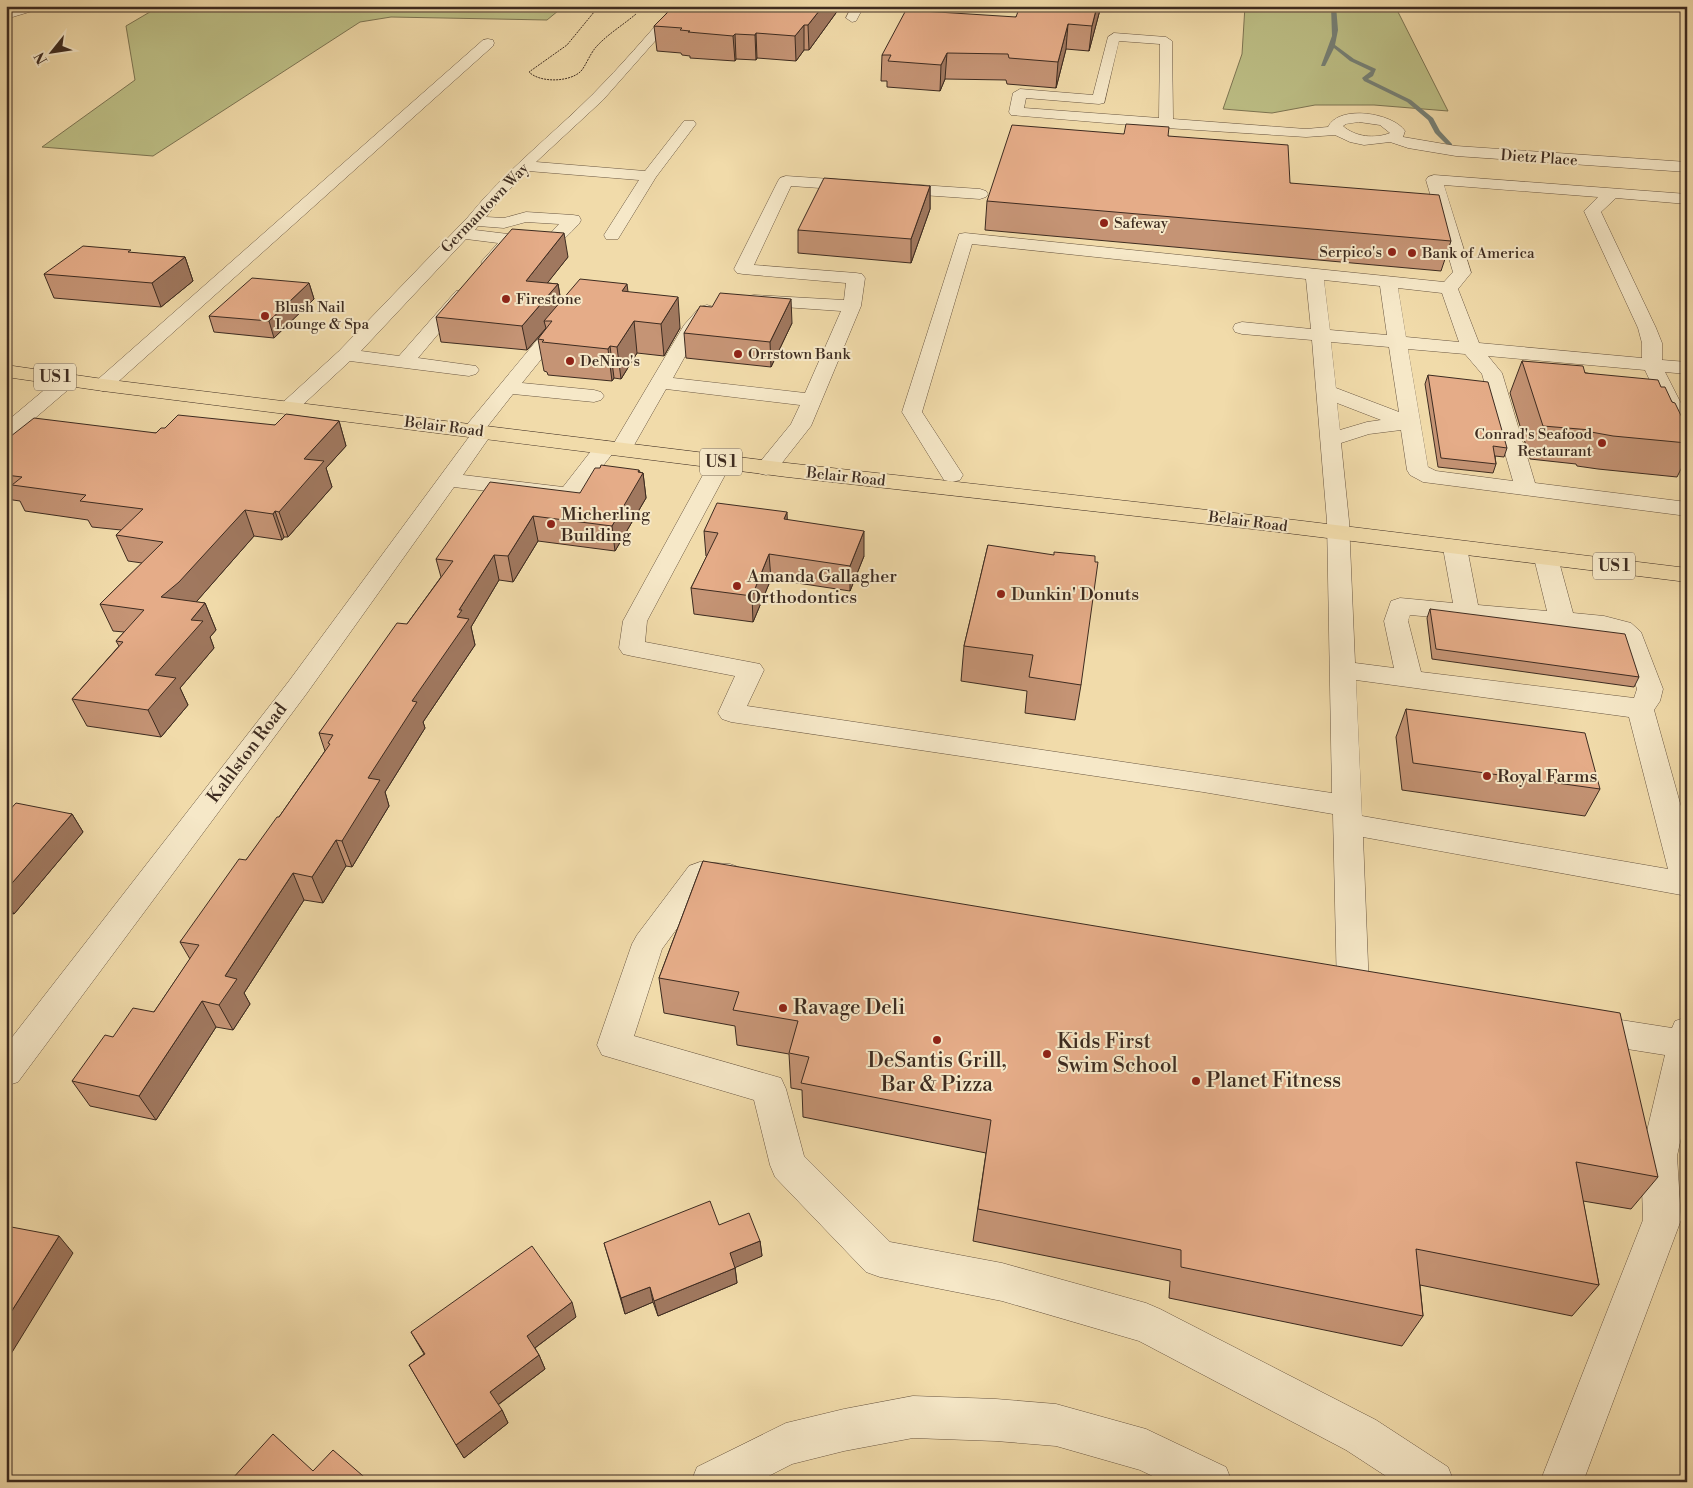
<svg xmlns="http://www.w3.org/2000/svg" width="1693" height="1488" font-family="'Libre Bodoni',serif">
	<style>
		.green { fill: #bdbf86; stroke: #7d7553 }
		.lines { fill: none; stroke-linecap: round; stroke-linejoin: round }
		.stream { fill: #768076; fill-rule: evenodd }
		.minor-casing { stroke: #6a5742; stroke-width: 1 }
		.highway-casing { stroke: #3d2b20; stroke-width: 1 }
		.path { stroke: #3d2b20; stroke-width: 1; stroke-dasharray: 2 1; stroke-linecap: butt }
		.minor { fill: #f6e8c8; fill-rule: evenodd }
		.highway { fill: #f1dbaa; fill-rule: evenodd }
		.wall { fill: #c59475; stroke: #3d2b20 }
		.shaded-wall { fill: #a0785f; stroke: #3d2b20 }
		.building { fill: #e5ac88; stroke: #3d2b20 }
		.poi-dot { fill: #8f2418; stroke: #f6e8c8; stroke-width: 2 }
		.labels { text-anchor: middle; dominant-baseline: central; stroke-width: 4; stroke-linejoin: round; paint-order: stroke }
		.far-street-label { font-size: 15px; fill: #3d2b20; stroke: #f6e8c8 }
		.far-poi-label { font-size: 15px; fill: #3d2b20; stroke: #f6e8c8; text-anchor: start }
		.shield { fill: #f6e8c8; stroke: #746452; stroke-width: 1 }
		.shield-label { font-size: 16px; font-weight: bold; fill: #3d2b20 }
		.poi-label { font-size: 18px; fill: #3d2b20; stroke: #f6e8c8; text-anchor: start }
		.street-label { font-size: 18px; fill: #3d2b20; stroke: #f6e8c8 }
		.near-poi-label { font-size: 21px; fill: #3d2b20; stroke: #f6e8c8; text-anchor: start }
	</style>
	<rect width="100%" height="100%" fill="#f1dbaa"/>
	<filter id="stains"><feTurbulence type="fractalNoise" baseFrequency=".004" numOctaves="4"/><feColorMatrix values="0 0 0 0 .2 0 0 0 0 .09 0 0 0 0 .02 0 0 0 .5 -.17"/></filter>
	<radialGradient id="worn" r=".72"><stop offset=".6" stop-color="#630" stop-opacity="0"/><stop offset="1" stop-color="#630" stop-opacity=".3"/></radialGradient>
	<g class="green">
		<path d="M160,6H564L547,20L391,17L360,22L153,156L42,147L135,80L126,26Z"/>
		<path d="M1245,6H1395L1448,111L1374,105H1315L1272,113L1223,109L1242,54Z"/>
	</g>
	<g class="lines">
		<path class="stream" d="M1331,6H1336L1338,30L1335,45L1354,59L1376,69L1373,76L1368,79L1411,100L1433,118L1440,131L1452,144V146H1448L1435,133L1428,120L1407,102L1364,81L1362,78L1371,71L1350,61L1334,48L1325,66H1321L1332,36Z"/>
		<g class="minor-casing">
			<g id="minor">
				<path d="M22,6H41L39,9L6,19V11Z"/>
				<path d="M673,6H686L603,100L536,162L645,171L684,121H694L696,124L656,177L618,239H606L604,235L639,180L528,171L499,200L486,217L504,218L526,212L573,215L579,216L581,220L579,224C557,246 555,252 521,244L519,240L521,236L527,235L547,237L559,224L526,222L504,228L478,226L475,230L516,235L518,239C510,251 499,269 484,266L481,262L498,243L466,239L361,351L399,356L456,291L462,290L468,291L471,295L418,358L476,366L479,370L476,374L469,376L350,361L295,412L288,414L281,412L278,408L281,404L339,351L468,217C505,171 551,136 593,94C621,66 647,35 673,6Z"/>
				<path d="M852,6H864L856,21L852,22L846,18Z"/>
				<path d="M1114,33L1166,37L1172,41L1173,119L1306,129L1328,127C1339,104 1393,113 1405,131L1403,137L1456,146L1687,162V172L1456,156L1408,148L1390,142L1364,145L1350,142L1335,135L1306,137L1166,128L1011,115L1009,112L1013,93L1020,89L1093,95L1108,37ZM1119,41L1160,44L1159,118L1024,108L1026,98L1099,104L1104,103ZM1359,122L1380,125L1390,133C1375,139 1355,137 1343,126L1346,124Z"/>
				<path d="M488,39L493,40L494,43L493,46L110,389L103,391L96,389L93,385L96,381L483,40Z"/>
				<path d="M1434,175L1687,194V204L1616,198L1601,212L1656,328L1662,343V360L1687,362V374L1665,372L1687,415V443L1680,441L1676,437L1645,370L1488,356L1502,373L1535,483L1687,502V516L1423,482L1410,475L1407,470L1401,430L1369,434L1341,443L1349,521L1355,663L1394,668L1384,621L1391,601L1400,598L1453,603L1443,548L1447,543L1455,541L1463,543L1467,548L1478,605L1547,611L1534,558L1538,553L1546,551L1554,553L1558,558L1573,613L1604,616L1631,623L1641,632L1663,689L1660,701L1654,710L1687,828V896L1363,837L1369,990L1365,1000L1353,1003L1341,1000L1337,990L1333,814L1203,792L731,722L722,719L718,713L735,676L632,656L623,654L619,648L623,621L710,462L713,457L721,456L729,457L732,462L647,621L645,642L760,664L764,670L747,706L1332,793L1327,521L1312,340L1242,334L1235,332L1233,328L1235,324L1242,322L1311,329L1306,279L972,244L922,412L963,475L960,480L952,482L944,480L902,412L959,234L965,233L1444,282L1453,272L1426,180L1428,177ZM1444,185L1598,197L1584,211L1638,328L1642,343V358L1479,343L1458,289L1471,273ZM1324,280L1380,286L1387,335L1330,330ZM1398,288L1442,293L1459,342L1406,337ZM1331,342L1389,347L1399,412L1336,388ZM1408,349L1465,354L1482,374L1513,481L1436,471L1428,467ZM1337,403L1381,420L1367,422L1340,430ZM1410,615L1603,632L1613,635L1621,641L1637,689L1634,698L1421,672L1408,621ZM1356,680L1629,717L1668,869L1362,816Z"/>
				<path d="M786,176L980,189L986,191L988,194L986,197L980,199L791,186L754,265L856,273L862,274L865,278L861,306L811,426L774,473L766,475L758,473L755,468L791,424L800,405L666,389L629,454L621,455L613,453L577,499L569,501L454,487L307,693L18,1082L6,1086V1045L289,681L469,437L465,435L462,431L465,427L557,316L564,314L571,316L573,320L522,383L594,390L601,392L604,396L601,400L594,402L513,394L487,427L490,428L493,432L463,475L563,487L598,442L606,441L614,443L684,325L700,307L707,305L714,307L716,311L699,331L673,378L805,393L841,311L754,305L748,304L745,300L748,296L754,295L844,300L846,283L743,274L737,273L734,269L778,181L780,178Z"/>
				<path d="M69,373L76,375L79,379L76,383L13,437L6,439V422L62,375Z"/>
				<path d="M700,862L730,864L741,868L745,876L741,884L730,888L708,886L662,949L634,1036L781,1078L786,1089L804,1156L890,1242L1002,1263L1146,1303L1160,1309L1376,1420L1448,1467L1454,1482H1395L1346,1450L1139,1341L1002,1301L880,1277L866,1272L775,1177L770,1165L754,1100L602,1055L597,1045L632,944L637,935L689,866Z"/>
				<path d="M1589,1015L1672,1028L1675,1021L1687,1017V1111L1677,1156L1681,1220L1583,1482H1540L1643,1220L1641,1156L1665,1055L1589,1043L1577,1039L1572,1029L1577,1019Z"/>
				<path d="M913,1396L996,1399L1056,1404L1146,1429L1226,1467L1232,1482H1165L1140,1470L1056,1446L996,1441L913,1438L844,1451L792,1464L757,1482H691L697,1467L786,1423L844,1409Z"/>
			</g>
		</g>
		<g class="highway-casing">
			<path id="highway" d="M6,365L103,379L787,463L1270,517L1687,568V582L1270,531L787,477L103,391L6,377Z"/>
		</g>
		<path class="path" d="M599,6L567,45L529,72C540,83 569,82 580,72C585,68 590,53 597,46C608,34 623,25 636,14"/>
		<use href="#minor" class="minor"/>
		<use href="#highway" class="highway"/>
	</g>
	<g class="wall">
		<path d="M841,6L809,50H804L796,61L757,58L756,60L736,59L735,61L690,58V56L682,55L681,53L657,51L654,26Z"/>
		<path d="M1101,6L1089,51L1066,49L1056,88L1007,84L1006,80L945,79L940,91L887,87V81H881L882,55L1016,17Z"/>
		<path d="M1124,134L1168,136L1290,183L1451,241L1441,271L985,230L987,201Z"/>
		<path d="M930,186V209L911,263L798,253V230Z"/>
		<path d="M132,253L185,257L193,281L161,307L54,298L44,274Z"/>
		<path d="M568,257L547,283L558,284L561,302L628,292L680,328L664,356L637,353L621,379L614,378L612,381L548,375L547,372L544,371L538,339L546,329V328L527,350L441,342L436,317Z"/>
		<path d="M309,283L314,299L274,338L214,332L209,316Z"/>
		<path d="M792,323L771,367L686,358L684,333Z"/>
		<path d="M1522,361L1661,387L1672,402L1687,428V457L1677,477L1598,469L1577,466L1576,464L1530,459L1510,393Z"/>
		<path d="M1428,375L1507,448L1504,457L1495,456L1496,464L1493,473L1438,467L1425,384Z"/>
		<path d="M339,421L346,446L326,468L332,487L288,537H284L282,540L254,536L196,602L205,603L216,630L210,637L214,648L180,688L188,705L161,737L87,726L72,699L119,646L116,641L124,632L113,631L100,604L142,563L128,561L116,535L121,530L92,527L88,520L25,511L20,501L6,499V440L156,433Z"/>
		<path d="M640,472L643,473L646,498L615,551L538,541L513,582L499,580L471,627L475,645L423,722L425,728L385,792L389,806L352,867L346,866L323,903L304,900L244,993L250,1004L233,1030L216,1027L156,1120L90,1106L72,1081L113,1037L154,1012L190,959L180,942L246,860L279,817L325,751L319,733L407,624L441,577L436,559L580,493Z"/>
		<path d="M787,520L864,556L850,591L771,579L753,622L694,614L691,588L707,556H706L704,531Z"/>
		<path d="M988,545L1081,685L1075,720L1025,713L1027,691L961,681L964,646Z"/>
		<path d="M1430,609L1639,677L1634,687L1432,659L1427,618Z"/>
		<path d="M1406,709L1600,789L1585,816L1402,790L1396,737Z"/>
		<path d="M6,814H72L83,832L14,914L6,912Z"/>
		<path d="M703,861L1658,1177L1631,1209L1583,1201L1599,1285L1572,1316L1420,1285L1423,1316L1402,1346L1169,1298L1170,1281L973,1241L986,1153L803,1117L802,1090L791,1088L789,1054L737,1045L735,1026L664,1013L659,978Z"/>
		<path d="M719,1225L760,1241L762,1256L735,1267L737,1283L658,1316L653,1302L625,1314L604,1243Z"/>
		<path d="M576,1317L535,1348L539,1355L545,1369L498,1405L502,1410L508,1423L464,1458L409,1365L424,1354L411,1332Z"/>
	</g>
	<g class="shaded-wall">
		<path d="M823,6H841L809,50L808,25Z"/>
		<path d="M1097,6H1101L1089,51L1092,26Z"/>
		<path d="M1068,24L1066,49L1056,88L1058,62Z"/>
		<path d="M804,25V50L796,61L795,36Z"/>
		<path d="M756,33L757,58L756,60L755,35Z"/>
		<path d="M735,34L736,59L735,61L733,36Z"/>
		<path d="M947,53L945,79L940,91L941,65Z"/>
		<path d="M930,186V209L911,263V239Z"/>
		<path d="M564,233L568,257L530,305L526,281Z"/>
		<path d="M185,257L193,281L161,307L152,283Z"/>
		<path d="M309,283L314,299L274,338L269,321Z"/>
		<path d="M558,284L562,308L544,321L546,328L527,350L522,326Z"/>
		<path d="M627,284L631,315L622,291Z"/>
		<path d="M678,297L680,328L664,356L661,324Z"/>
		<path d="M791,299L792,323L771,367L770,342Z"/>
		<path d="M634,321L637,353L621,379L617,347Z"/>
		<path d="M610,346L614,378L612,381L608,349Z"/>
		<path d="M339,421L346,446L326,468L332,487L288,537L279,512L304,459Z"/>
		<path d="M639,470L640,477L643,473L646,498L615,551L612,526Z"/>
		<path d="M245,510L254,536L190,609L161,597Z"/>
		<path d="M275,511L284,537L282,540L273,514Z"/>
		<path d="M787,512L788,537L784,519Z"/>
		<path d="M533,516L538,541L513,582L508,556Z"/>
		<path d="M864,531V556L850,591V566Z"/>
		<path d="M769,554L771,579L753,622L752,596Z"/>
		<path d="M494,555L499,580L471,627L475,645L423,722L425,728L385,792L389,806L352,867L342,841L368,778L412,701L457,617L459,610Z"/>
		<path d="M205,603L216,630L210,637L214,648L180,688L188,705L161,737L148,710L155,675L191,620Z"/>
		<path d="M72,814L83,832L14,914L6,902V890Z"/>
		<path d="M336,840L346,866L323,903L312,877Z"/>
		<path d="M293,873L304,900L244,993L250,1004L233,1030L219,1005L225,976Z"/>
		<path d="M202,1001L216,1027L156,1120L139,1096Z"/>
		<path d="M59,1236L73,1253L6,1362V1320Z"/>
		<path d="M760,1241L762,1256L732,1269L730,1253Z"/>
		<path d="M735,1268L737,1283L658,1316L654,1301Z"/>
		<path d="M650,1287L653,1302L625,1314L621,1298Z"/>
		<path d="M572,1302L576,1317L532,1350L527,1336Z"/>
		<path d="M539,1355L545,1369L496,1406L490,1392Z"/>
		<path d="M502,1410L508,1423L464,1458L456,1445Z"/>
	</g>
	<g class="building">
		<path d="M674,6H823L808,25H804L795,36L756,33L755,35L735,34L733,36L688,32L690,31L680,30L682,28L654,26Z"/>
		<path d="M1020,6H1097L1092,26L1068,24L1058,62L1009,58L1008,54L947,53L941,65L888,61L891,55H882L906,10L1016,17Z"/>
		<path d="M1126,124L1169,127L1168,136L1288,145L1290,183L1439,195L1451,241L987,201L1012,125L1124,134Z"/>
		<path d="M824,178L930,186L911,239L798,230Z"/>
		<path d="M512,229L564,233L526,281L558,284L522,326L436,317Z"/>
		<path d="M83,246L131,250L128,252L185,257L152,283L44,274Z"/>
		<path d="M252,278L309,283L269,321L209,316Z"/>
		<path d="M580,279L627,284L622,291L678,297L661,324L634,321L617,347L610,346L608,349L542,342L544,340L538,339L552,321H544Z"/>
		<path d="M720,293L791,299L770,342L684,333L699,308L700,306L712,307Z"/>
		<path d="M1522,361L1583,366L1585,373L1658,380L1661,387H1665L1672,402L1675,403L1687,428V443L1613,436L1591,432V430L1543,426Z"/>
		<path d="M1428,375L1488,382L1507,448L1493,446L1496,464L1441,458Z"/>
		<path d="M286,414L339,421L304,459L324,461L279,512L275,511L273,514L245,510L179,582L161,597L205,603L191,620L203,621L155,675L176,678L148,710L72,699L123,642L116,641L144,610L100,604L163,542L116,535L143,509L80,501L86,495L12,485L22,477L6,475V440L34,418L156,433L161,428H165L178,415L275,425Z"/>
		<path d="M601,465L639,470L638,472L643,473L612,526L533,516L508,556L494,555L459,610H462L457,617L469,619L412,701L417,702L368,778L380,780L342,841L336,840L312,877L293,873L225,976L237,979L219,1005L202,1001L139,1096L72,1081L105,1035L113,1037L133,1008L154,1012L199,945L180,942L239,859L246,860L277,817H279L330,744L328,743L333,735L319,733L397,623L407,624L453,561L436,559L490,482L580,493L595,468H600Z"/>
		<path d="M717,503L787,512L784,519L864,531L850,566L769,554L752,596L691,588L718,533L704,531Z"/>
		<path d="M988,545L1054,555V552L1095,556V562H1098L1081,685L1029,677L1033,655L964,646Z"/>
		<path d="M1430,609L1625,634L1639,677L1436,649Z"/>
		<path d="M1406,709L1585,733L1600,789L1413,763Z"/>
		<path d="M16,803L72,814L6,890V814Z"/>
		<path d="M703,861L1620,1013L1658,1177L1576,1162L1599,1285L1416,1249L1423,1316L1181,1267V1250L978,1209L991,1120L801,1083L809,1057L789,1053L798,1021L733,1010L739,992L659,978Z"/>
		<path d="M710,1201L719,1225L749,1213L760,1241L730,1253L735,1268L654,1301L650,1287L621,1298L604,1243Z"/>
		<path d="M6,1226L59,1236L6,1320Z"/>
		<path d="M532,1246L572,1302L527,1336L539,1355L490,1392L502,1410L456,1445L409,1365L425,1354L411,1332Z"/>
		<path d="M273,1434L313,1471L333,1450L370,1482H235L232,1479Z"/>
	</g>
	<g class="poi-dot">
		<circle cx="1104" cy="223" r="5"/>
		<circle cx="1392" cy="252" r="5"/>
		<circle cx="1412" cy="253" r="5"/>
		<circle cx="506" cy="299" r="5"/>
		<circle cx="265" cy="316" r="5"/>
		<circle cx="738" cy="354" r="5"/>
		<circle cx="570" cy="361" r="5"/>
		<circle cx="1602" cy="443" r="5"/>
		<circle cx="551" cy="524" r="5"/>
		<circle cx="737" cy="586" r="5"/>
		<circle cx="1001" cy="594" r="5"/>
		<circle cx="1487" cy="776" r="5"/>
		<circle cx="783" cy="1008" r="5"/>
		<circle cx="937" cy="1040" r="5"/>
		<circle cx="1047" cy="1054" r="5"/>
		<circle cx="1196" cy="1081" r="5"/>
	</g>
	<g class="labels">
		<g class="far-street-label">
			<text transform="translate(1539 158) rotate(4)">Dietz Place</text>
			<text transform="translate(485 208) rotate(-46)">Germantown Way</text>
			<text transform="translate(444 427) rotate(7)">Belair Road</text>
			<text transform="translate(846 477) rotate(6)">Belair Road</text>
			<text transform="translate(1248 522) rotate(7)">Belair Road</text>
		</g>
		<g class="far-poi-label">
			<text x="1114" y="223">Safeway</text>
			<text x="1382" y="252" text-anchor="end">Serpico's</text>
			<text x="1422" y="253">Bank of America</text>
			<text x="516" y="299">Firestone</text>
			<text x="275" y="307">Blush Nail<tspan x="275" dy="17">Lounge &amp; Spa</tspan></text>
			<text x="748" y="354">Orrstown Bank</text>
			<text x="580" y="361">DeNiro's</text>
			<text x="1592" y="434" text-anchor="end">Conrad's Seafood<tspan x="1592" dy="17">Restaurant</tspan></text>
		</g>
		<g class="shield">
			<rect x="34" y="363.5" width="42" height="27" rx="4"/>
			<rect x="700" y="448.5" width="42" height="27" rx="4"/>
			<rect x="1593" y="552.5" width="42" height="27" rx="4"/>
		</g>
		<g class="shield-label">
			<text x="55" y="377">US 1</text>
			<text x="721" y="462">US 1</text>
			<text x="1614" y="566">US 1</text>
		</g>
		<g class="poi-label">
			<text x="561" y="514">Micherling<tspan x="561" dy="21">Building</tspan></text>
			<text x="747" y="576">Amanda Gallagher<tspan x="747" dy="21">Orthodontics</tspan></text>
			<text x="1011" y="594">Dunkin' Donuts</text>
			<text x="1497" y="776">Royal Farms</text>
		</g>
		<g class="street-label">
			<text transform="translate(247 753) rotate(-53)">Kahlston Road</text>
		</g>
		<g class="near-poi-label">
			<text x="793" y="1008">Ravage Deli</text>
			<text x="1057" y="1042">Kids First<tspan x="1057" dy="24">Swim School</tspan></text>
			<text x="937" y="1061" text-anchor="middle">DeSantis Grill,<tspan x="937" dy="24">Bar &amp; Pizza</tspan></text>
			<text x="1206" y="1081">Planet Fitness</text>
		</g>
	</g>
	<rect width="1693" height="1488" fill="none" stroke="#f1dbaa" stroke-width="25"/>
	<rect x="8" y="8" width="1678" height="1473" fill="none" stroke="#3d2b20" stroke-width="2.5"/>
	<rect x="12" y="12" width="1668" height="1463" fill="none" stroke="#3d2b20"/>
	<g transform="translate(52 52) rotate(240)" stroke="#f6e8c8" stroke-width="4" paint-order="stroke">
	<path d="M0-4L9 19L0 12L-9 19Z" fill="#3d2b20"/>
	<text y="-8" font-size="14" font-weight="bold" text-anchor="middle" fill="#3d2b20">N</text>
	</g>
	<rect width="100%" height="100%" filter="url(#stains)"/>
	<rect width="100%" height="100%" fill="url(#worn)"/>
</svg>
